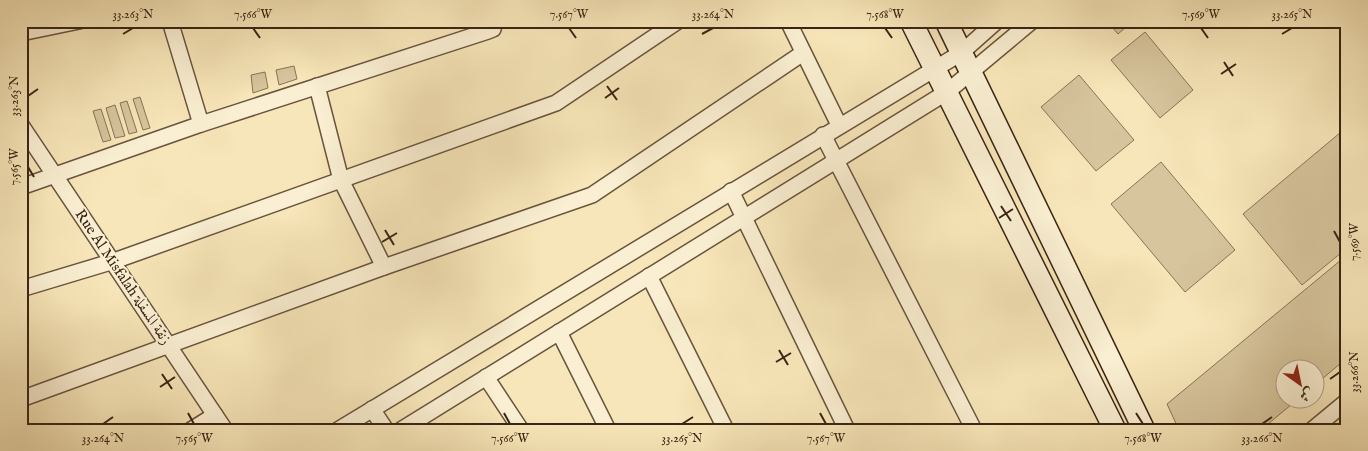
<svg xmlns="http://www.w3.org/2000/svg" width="1368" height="451" font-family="'IM FELL English',Amiri,serif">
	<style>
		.green { fill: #d7c59d; stroke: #887458 }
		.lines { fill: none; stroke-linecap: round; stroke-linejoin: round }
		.minor-casing { stroke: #69543d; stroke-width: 18 }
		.secondary-casing { stroke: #3a2414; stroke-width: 24 }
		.minor { stroke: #faefd2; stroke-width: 15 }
		.secondary { stroke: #faefd2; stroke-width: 21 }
		.ticks { fill: none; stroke: #3a2414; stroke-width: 2 }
		.labels { text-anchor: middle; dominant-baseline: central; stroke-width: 4; stroke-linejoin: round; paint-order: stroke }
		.street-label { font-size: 15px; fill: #3a2414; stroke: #faefd2 }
		.neatline { fill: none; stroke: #3a2414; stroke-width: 2 }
		.ticks-label { font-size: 12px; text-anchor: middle; fill: #3a2414 }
	</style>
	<rect width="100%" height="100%" fill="#f7e6b9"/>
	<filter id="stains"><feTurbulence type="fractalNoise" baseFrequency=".004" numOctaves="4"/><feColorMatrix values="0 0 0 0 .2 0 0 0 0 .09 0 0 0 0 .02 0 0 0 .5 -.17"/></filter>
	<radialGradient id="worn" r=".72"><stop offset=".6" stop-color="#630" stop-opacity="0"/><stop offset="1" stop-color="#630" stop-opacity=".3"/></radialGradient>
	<g class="green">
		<path d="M1107,21H1133L1118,34Z"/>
		<path d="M1145,32L1193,90L1160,118L1111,60Z"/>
		<path d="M294,66L297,79L279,85L276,70Z"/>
		<path d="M265,72L268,88L253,93L251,75Z"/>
		<path d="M1079,75L1134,140L1096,171L1041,107Z"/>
		<path d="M140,97L150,128L143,130L133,99Z"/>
		<path d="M127,101L137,132L129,134L120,103Z"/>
		<path d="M115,105L125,136L115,138L106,108Z"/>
		<path d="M101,109L111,140L103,142L93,111Z"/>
		<path d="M1347,127V248L1302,285L1243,214Z"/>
		<path d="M1161,162L1235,250L1185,292L1111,204Z"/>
		<path d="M1347,255V358L1316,384V368H1286V398L1298,399L1261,430H1179L1167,404Z"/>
	</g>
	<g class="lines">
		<g class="minor-casing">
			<g id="minor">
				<path d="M170,21L201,124"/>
				<path d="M788,21L839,125"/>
				<path d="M21,33L79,21"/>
				<path d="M317,86L341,180L384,267"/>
				<path d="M21,125L225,430"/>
				<path d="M823,135L974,430"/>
				<path d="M21,187L201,124L488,31L493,29L495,21"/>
				<path d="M731,191L847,430"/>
				<path d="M649,276L726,430"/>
				<path d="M21,289L114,261L556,103L678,21"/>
				<path d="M559,332L608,430"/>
				<path d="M486,377L521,430"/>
				<path d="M21,399L384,267L592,195L803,53"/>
				<path d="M372,409L386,430"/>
				<path d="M191,430L215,415"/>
				<path d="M338,430L961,53L997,21"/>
				<path d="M401,430L947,92L1032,21"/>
				<path d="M1312,430L1347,401"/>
			</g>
		</g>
		<g class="secondary-casing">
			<g id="secondary">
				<path d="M911,21L1115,430"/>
				<path d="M946,21L1144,430"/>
			</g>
		</g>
		<use href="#minor" class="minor"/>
		<use href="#secondary" class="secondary"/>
	</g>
	<path class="ticks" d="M253,28L260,38M569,28L576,38M885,28L892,38M1201,28L1208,38M123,34L133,28M702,34L713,28M1282,34L1292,28M1224,62L1233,76M1221,74L1236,64M607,86L617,100M28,96L38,89M605,98L619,88M28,167L34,177M1001,206L1011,221M999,218L1013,209M385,230L394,245M1334,231L1340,242M382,242L397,233M779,350L788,365M776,362L791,353M162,374L172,389M1330,379L1340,372M160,387L175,377M188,413L194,424M504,413L510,424M820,413L826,424M1136,413L1143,424M103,424L113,417M682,424L693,417M1262,424L1272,417"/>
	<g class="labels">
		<g class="street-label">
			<text transform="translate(123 277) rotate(56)">Rue Al Misfalah زنقة المسفلة</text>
		</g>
	</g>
	<rect width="1368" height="451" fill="none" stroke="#f7e6b9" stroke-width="55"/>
	<g transform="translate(1300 384) rotate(147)"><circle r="24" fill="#faefd2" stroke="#ad9e86"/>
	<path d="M0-4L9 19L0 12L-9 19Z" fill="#8f2418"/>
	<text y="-8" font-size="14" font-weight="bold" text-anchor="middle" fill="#3a2414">ش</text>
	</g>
	<rect x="28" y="28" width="1312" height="396" class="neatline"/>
	<g class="ticks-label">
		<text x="133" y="18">33.263°N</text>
		<text x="253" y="18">7.566°W</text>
		<text x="569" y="18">7.567°W</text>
		<text x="713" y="18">33.264°N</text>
		<text x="885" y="18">7.568°W</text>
		<text x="1201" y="18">7.569°W</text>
		<text x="1292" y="18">33.265°N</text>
		<text transform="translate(14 96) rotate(-90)" y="4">33.263°N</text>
		<text transform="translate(14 167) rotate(-90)" y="4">7.565°W</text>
		<text transform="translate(1354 242) rotate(-90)" y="4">7.569°W</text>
		<text transform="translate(1354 372) rotate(-90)" y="4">33.266°N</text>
		<text x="103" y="442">33.264°N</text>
		<text x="194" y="442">7.565°W</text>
		<text x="510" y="442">7.566°W</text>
		<text x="682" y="442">33.265°N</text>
		<text x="826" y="442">7.567°W</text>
		<text x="1143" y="442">7.568°W</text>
		<text x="1262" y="442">33.266°N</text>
	</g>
	<rect width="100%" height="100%" filter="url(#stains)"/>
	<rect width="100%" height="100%" fill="url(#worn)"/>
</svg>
